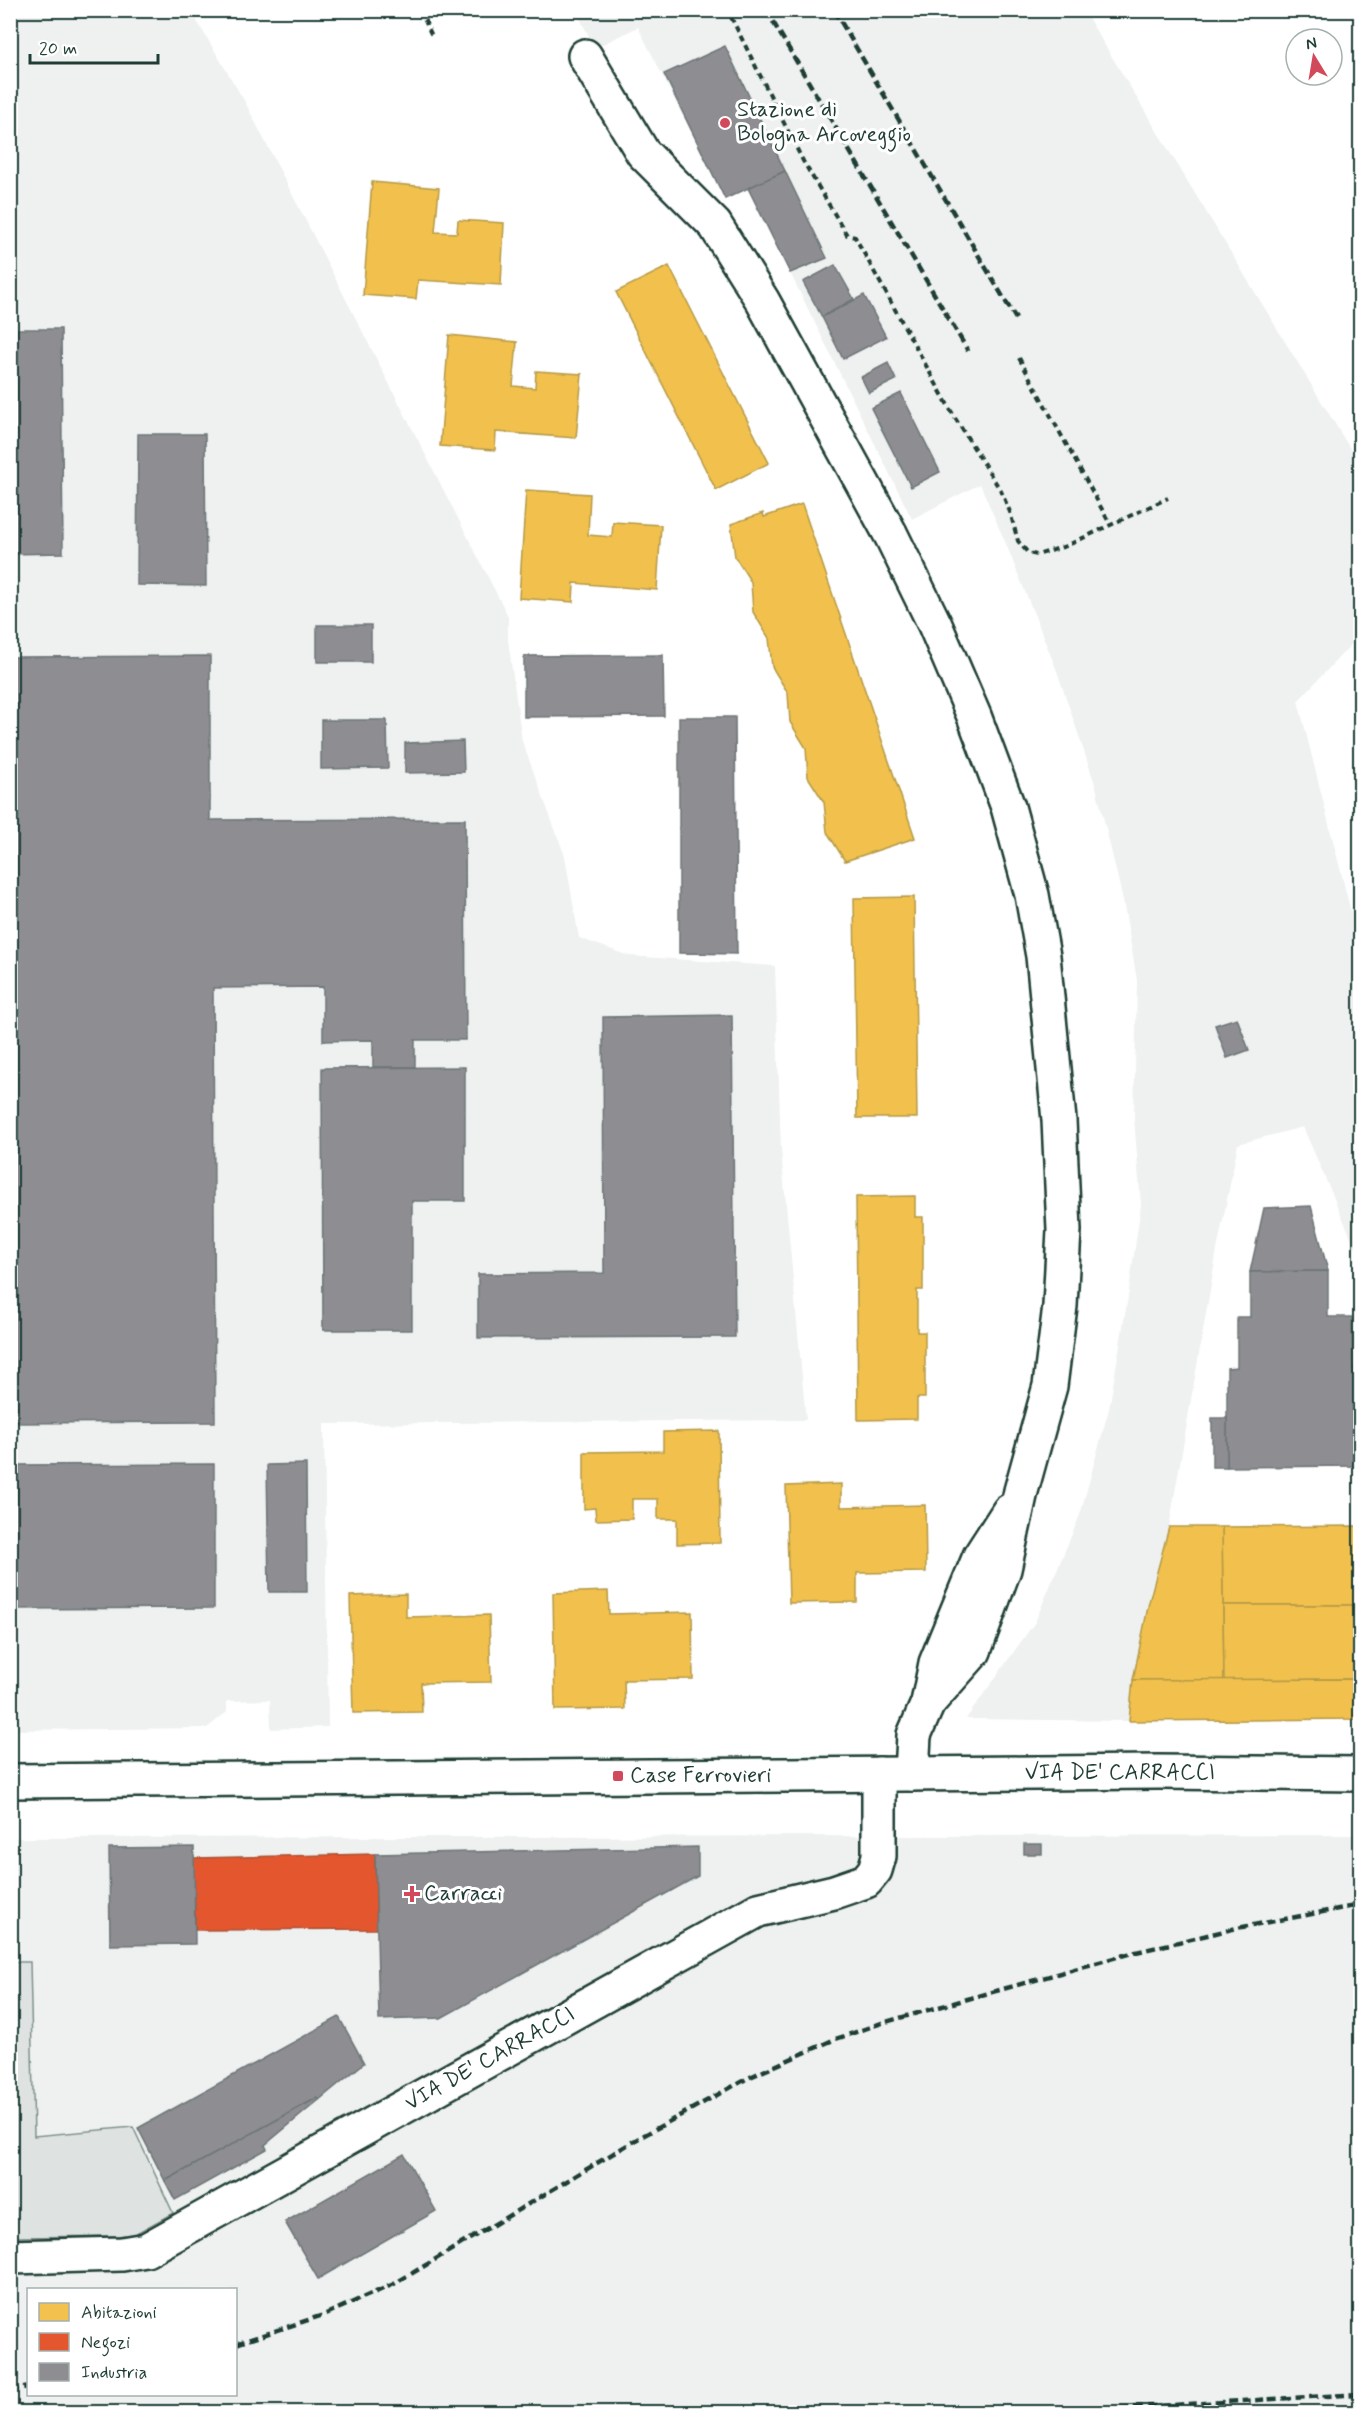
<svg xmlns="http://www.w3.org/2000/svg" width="1371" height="2423" font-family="Mynerve,sans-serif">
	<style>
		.built { fill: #eef1f0; fill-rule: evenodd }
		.green { fill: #dee3e2; stroke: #7e908b; stroke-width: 1.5 }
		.homes { fill: #f2c14e; stroke: #b39946; stroke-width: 1.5 }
		.shops { fill: #e4572e; stroke: #a94f30; stroke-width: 1.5 }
		.industry { fill: #8d8d92; stroke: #6c7576; stroke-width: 1.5 }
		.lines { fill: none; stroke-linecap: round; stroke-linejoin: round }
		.minor-casing { stroke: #1f3d34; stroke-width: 38 }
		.path { stroke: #1f3d34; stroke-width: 4; stroke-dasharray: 6 4.5; stroke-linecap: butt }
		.minor { stroke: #fff; stroke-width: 33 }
		.rail { stroke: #1f3d34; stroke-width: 4.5; stroke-dasharray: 9 4.5; stroke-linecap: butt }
		.poi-dot { fill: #d1495b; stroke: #fff; stroke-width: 2 }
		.labels { text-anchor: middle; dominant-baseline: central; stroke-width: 6; stroke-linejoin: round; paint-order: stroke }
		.poi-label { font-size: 22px; fill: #1f3d34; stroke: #fff; text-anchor: start }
		.street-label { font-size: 22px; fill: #1f3d34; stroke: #fff }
	</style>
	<rect width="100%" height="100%" fill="#fff"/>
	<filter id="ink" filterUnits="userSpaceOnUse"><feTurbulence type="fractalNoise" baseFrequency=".0167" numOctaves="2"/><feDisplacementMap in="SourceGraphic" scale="12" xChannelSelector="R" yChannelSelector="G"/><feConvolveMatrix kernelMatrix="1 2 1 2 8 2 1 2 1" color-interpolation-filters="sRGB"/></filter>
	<g filter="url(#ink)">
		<g class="built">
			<path d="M10,11H191L245,102L508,616V640L522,741L565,856L579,938L629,956L775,966L781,1150L806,1420L324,1424L328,1727L271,1729L270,1700L227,1701V1712L207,1728L11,1730Z"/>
			<path d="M576,11H1084L1360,465V635L1298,701L1360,948V1258L1303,1127L1238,1144L1217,1250L1169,1527L1149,1602L1133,1680L1129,1721L966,1719L1035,1622L1080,1515L1109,1409L1128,1297L1141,1205L1134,1118L1137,980L1123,900L1096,787L1057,671L1006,544L980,484L912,519L748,188L725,199L638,27L595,48Z"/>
			<path d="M1360,1835V2412H11L10,1838ZM28,2290H236V2394H28Z"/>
		</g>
		<path class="green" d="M10,1962H30L34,2136L133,2127L173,2213L131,2236L11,2237Z"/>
		<g class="homes">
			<path d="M372,182L439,188L435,232L457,233L458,220L504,223L501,285L418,280L416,299L363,295Z"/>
			<path d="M669,266L769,463L716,490L616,292Z"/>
			<path d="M449,335L517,342L513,386L535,388L536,371L582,374L576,438L496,432L495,450L440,446Z"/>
			<path d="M526,490L590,494L588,535L612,537L613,522L661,525L657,590L574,583L573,602L519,598Z"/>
			<path d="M802,504L915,838L845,861L827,832L824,802L808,777L806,748L790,722L788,693L772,667L769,638L753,612L751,582L735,557L731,524L763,513L764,517Z"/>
			<path d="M914,897L917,1118H857L854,898Z"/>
			<path d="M915,1196V1217H923V1290H917V1332H925V1398H917V1419L858,1420L856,1197Z"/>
			<path d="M719,1431L720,1543L677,1544V1519H658V1499H632V1519L596,1520L595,1508L584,1509V1452L663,1451V1432Z"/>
			<path d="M841,1484V1507L925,1505L926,1572L857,1573V1602L789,1603L786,1486Z"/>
			<path d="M1360,1526V1605H1223L1222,1527Z"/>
			<path d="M1169,1527H1222L1224,1680H1133L1149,1602Z"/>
			<path d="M608,1591L609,1614L692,1612L693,1679L624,1680L625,1709L555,1710L553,1593Z"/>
			<path d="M406,1594V1617L489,1615L491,1682L421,1683L422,1712L353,1713L350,1596Z"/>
			<path d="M1223,1605H1360V1679L1224,1680Z"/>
			<path d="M1360,1679V1719L1129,1721L1133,1680Z"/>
		</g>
		<path class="shops" d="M375,1854L377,1929L195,1930L194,1858Z"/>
		<g class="industry">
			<path d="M725,46L785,171L725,199L664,74Z"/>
			<path d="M785,171L827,258L790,273L748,188Z"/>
			<path d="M835,265L854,299L822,317L803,282Z"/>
			<path d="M864,295L886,337L843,359L822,317Z"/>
			<path d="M10,329H61L63,553L10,554Z"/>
			<path d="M888,363L896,380L869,393L861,377Z"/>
			<path d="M901,393L940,472L911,487L871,408Z"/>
			<path d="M138,434H205L206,586L137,585Z"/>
			<rect x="317" y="625" width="54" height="37"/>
			<path d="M663,655L664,716L524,717V656Z"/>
			<path d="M210,656V820L465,819L466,1040H415V1067H373V1040L323,1041V987L213,988L215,1422L10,1423V657Z"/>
			<path d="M679,717H735L737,954L679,953Z"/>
			<path d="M321,720H387L388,768L321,769Z"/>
			<path d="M463,741L464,772L405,773V743Z"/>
			<path d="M732,1015L735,1337L478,1338V1274L604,1273L603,1017Z"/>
			<path d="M1237,1018L1249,1050L1227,1058L1215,1025Z"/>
			<path d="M465,1067V1201H412V1330H323L322,1068Z"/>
			<path d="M1311,1206L1328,1271L1250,1272L1264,1208Z"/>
			<path d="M1328,1271V1317H1352L1353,1368H1360V1466L1227,1467V1368L1237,1367V1317H1250V1272Z"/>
			<rect x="1212" y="1418" width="15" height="49"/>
			<path d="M214,1464V1608L10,1609V1465Z"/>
			<path d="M306,1464L307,1592H269L267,1465Z"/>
			<rect x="1024" y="1844" width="18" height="10"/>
			<path d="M194,1847L195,1944L110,1945L109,1848Z"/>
			<path d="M698,1847V1876L441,2018L379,2020L375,1854Z"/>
			<path d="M339,2017L364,2063L319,2100L317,2098L165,2181L138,2128Z"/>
			<path d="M317,2098L319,2100L265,2145L267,2149L175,2200L165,2181Z"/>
			<path d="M404,2154L436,2211L318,2279L285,2222Z"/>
		</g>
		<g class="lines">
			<g class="minor-casing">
				<g id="minor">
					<path d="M585,56L643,153L715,225L762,300L891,535L935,625L974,716L1008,807L1032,895L1043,956L1059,1120L1064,1230L1060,1306L1050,1386L1021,1491L1004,1569L974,1651L928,1703"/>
					<path d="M912,1774L914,1735L928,1703L936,1663L980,1556L1009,1511"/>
					<path d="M10,1781L1159,1772L1360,1774"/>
					<path d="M10,2257L122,2254L146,2250L758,1910L834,1892L866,1881L875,1870L879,1856V1774"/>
				</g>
			</g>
			<g class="path">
				<path d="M420,10L432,36"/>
				<path d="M731,17L803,161L847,235L855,237L955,418L1001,491L1010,512L1018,541L1028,553L1037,555L1066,546L1168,498"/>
				<path d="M1019,358L1110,524"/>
			</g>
			<use href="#minor" class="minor"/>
			<g class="rail">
				<path d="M766,10L968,351"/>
				<path d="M834,10L1016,319"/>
				<path d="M236,2344L326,2314L394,2284L639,2138L748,2078L833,2040L882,2023L1128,1954L1237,1928L1360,1905"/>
				<path d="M10,2391L28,2387"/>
				<path d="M1053,2412L1360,2394"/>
			</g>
		</g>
	</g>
	<g class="poi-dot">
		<circle cx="725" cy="123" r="6"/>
		<rect x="612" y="1770" width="12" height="12" rx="3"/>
		<path d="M409 1885h6v6h6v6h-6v6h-6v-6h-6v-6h6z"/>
	</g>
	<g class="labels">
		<g class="poi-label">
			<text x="737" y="110">Stazione di<tspan x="737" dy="25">Bologna Arcoveggio</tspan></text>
			<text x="630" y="1776">Case Ferrovieri</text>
			<text x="424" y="1894">Carracci</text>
		</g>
		<g class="street-label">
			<text x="1120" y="1773">VIA DE' CARRACCI</text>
			<text transform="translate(490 2059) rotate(-29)">VIA DE' CARRACCI</text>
		</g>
	</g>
	<rect width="1371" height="2423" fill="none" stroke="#fff" stroke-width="36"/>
	<rect x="18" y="18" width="1335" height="2387" fill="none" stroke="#1f3d34" stroke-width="2" filter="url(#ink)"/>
	<rect x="27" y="2288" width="210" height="108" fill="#ffffff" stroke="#a5b1ae" stroke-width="1.5"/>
	<rect x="39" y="2303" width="30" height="18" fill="#f2c14e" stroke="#a5b1ae" stroke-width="1.5"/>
	<text x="81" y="2318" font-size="18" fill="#1f3d34">Abitazioni</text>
	<rect x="39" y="2333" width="30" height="18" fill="#e4572e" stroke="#a5b1ae" stroke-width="1.5"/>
	<text x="81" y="2348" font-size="18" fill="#1f3d34">Negozi</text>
	<rect x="39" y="2363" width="30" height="18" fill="#8d8d92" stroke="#a5b1ae" stroke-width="1.5"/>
	<text x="81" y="2378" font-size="18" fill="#1f3d34">Industria</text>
	<g transform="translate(1314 57) rotate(349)"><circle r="28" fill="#ffffff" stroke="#a5b1ae" stroke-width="1.5"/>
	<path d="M0-4.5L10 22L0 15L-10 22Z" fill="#d1495b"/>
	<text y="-9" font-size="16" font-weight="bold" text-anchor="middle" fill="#1f3d34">N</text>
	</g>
	<path d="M30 54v9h128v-9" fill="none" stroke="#1f3d34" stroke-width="3"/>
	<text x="39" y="54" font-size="18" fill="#1f3d34" stroke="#ffffff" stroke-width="4.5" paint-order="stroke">20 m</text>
</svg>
